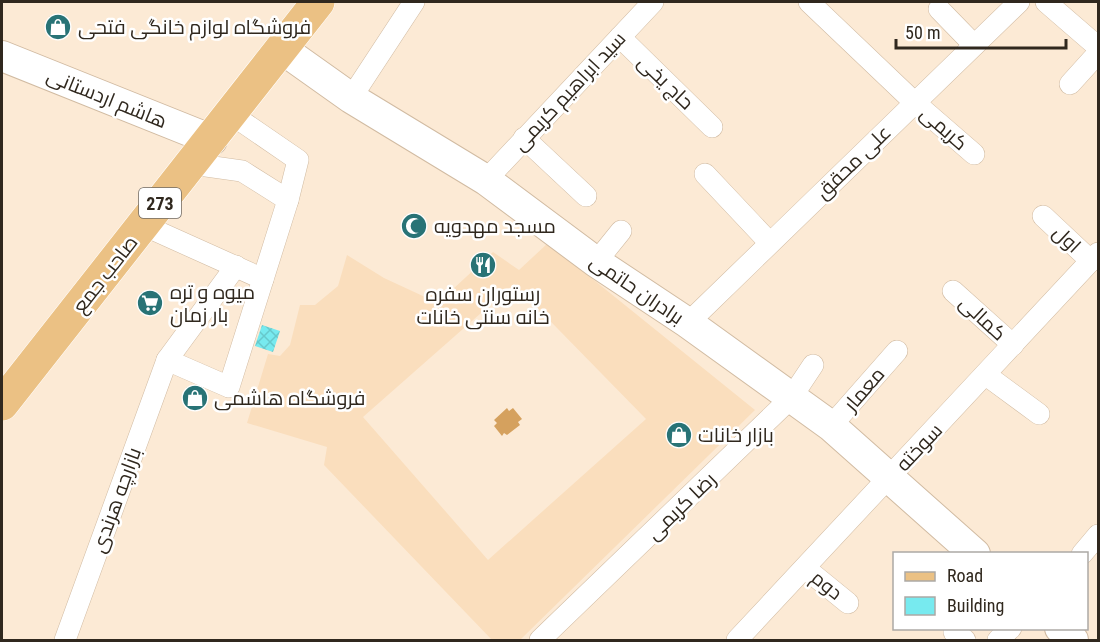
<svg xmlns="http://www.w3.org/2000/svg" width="1100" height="642" font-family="'Roboto Condensed',Cairo,sans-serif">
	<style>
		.built { fill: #fadebd; fill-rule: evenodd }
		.water { fill: #d5a15e }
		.building { fill: url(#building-cross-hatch) }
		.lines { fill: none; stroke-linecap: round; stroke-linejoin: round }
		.street-casing { stroke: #d1bba2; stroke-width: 22 }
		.secondary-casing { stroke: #d1bba2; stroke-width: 32 }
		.primary-casing { stroke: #fff; stroke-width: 34 }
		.street { stroke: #fff; stroke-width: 21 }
		.secondary { stroke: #fff; stroke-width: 30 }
		.primary { stroke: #ebc184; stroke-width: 33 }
		.labels { text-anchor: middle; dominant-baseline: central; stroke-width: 5; stroke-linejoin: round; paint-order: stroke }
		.shield { fill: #fff; stroke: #6e6862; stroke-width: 1.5 }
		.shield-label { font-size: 18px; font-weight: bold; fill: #30281e }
		.poi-label { font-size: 20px; fill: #30281e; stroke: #fff; text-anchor: start }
		.street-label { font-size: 20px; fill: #30281e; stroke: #fff }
	</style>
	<defs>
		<pattern id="building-cross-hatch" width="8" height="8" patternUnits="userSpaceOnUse" patternTransform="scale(1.5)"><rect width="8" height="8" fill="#77eaef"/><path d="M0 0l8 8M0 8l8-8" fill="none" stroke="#67c9cc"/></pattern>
	</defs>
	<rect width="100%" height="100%" fill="#fcead5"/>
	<path class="built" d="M548,243L755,410L520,640H492L324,465L327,447L247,423L268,354L280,356L290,345L300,305H315L338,286L347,255L384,278L438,303L493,252L519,270ZM514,284L646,419L488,560L363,417Z"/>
	<path class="water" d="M507,408L509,411L513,408L522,419L518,422L520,425L507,435L504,433L502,436L494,426L497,423L494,420Z"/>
	<path class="building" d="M262,325L280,331L273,352L255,346Z"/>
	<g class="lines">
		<g class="street-casing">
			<g id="street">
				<path d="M809,2L914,102L974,154"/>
				<path d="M1046,2L1098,47"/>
				<path d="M939,9L974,45"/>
				<path d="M620,37L712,127"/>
				<path d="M1070,84L1098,53"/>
				<path d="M351,98L414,2"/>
				<path d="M231,114L298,160L288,200"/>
				<path d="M524,138L586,196"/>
				<path d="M192,164L242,171L288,200L229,387L167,360L236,266"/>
				<path d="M705,174L769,242"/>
				<path d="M486,180L653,2"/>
				<path d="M1043,216L1091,261"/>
				<path d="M143,225L263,279"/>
				<path d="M596,262L621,231"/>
				<path d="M953,291L1013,345"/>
				<path d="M688,323L1019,2"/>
				<path d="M986,375L1039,414"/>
				<path d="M831,426L897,351"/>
				<path d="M1082,554L1098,535"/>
				<path d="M805,568L848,603"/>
				<path d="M954,632L965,640"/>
				<path d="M65,640L167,360"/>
				<path d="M540,640L791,398L813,365"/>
				<path d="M737,640L1098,253"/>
				<path d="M998,640L1011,628"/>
			</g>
		</g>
		<g class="secondary-casing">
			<g id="secondary">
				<path d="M282,49L351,98L486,180L596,262L688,323L831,426L975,554"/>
				<path d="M2,56L212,140"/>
				<path d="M1060,628L1073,640"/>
			</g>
		</g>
		<g class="primary-casing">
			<path id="primary" d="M2,404L318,2"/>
		</g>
		<use href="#street" class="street"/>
		<use href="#secondary" class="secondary"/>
		<use href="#primary" class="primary"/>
	</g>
	<defs>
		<g id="shop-disc" transform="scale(1.35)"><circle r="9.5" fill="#287376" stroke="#fff"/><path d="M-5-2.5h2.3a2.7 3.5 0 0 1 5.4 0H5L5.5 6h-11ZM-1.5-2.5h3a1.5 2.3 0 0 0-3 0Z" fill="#fff"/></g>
		<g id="mosque-disc" transform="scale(1.35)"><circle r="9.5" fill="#287376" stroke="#fff"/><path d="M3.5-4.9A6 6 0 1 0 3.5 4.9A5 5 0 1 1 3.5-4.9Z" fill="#fff"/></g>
		<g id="restaurant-disc" transform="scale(1.35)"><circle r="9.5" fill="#287376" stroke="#fff"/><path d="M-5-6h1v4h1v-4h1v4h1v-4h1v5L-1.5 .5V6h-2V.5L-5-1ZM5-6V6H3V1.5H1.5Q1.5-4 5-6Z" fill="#fff"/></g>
		<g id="supermarket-disc" transform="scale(1.35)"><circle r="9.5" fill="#287376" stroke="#fff"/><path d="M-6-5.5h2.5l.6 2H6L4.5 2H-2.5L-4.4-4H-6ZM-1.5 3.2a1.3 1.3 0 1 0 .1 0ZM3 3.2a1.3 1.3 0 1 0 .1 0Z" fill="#fff"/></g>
	</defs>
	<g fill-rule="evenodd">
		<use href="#shop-disc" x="58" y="27"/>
		<use href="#mosque-disc" x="414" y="226"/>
		<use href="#restaurant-disc" x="483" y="265"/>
		<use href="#supermarket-disc" x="150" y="303"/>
		<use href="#shop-disc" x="195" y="398"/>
		<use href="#shop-disc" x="679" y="435"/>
	</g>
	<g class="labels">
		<rect class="shield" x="139" y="188" width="42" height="30" rx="4.5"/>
		<g class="shield-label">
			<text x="160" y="203">273</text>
		</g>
		<g class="poi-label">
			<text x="78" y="27">فروشگاه لوازم خانگی فتحی</text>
			<text x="434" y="226">مسجد مهدویه</text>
			<text x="170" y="292">میوه و تره<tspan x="170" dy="23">بار زمان</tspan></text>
			<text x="483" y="294" text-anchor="middle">رستوران سفره<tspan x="483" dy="23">خانه سنتی خانات</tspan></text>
			<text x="214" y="398">فروشگاه هاشمی</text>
			<text x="698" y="435">بازار خانات</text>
		</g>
		<g class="street-label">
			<text transform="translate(666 82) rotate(44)">حاج یخی</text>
			<text transform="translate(569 91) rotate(-47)">سید ابراهیم کریمی</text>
			<text transform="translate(107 98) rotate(22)">هاشم اردستانی</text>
			<text transform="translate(944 128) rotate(41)">کریمی</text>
			<text transform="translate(853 162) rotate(-44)">علی محقق</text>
			<text transform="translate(1067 239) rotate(43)">اول</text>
			<text transform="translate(105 274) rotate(-52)">صاحب جمع</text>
			<text transform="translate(637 289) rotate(34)">برادران حاتمی</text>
			<text transform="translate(983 318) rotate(43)">کمالی</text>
			<text transform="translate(864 389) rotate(-49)">معمار</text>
			<text transform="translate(919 447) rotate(-47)">سوخته</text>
			<text transform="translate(116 500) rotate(-70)">بازارچه هرندی</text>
			<text transform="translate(681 506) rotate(-44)">رضا کریمی</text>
			<text transform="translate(827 585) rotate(39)">دوم</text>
		</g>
	</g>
	<rect width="1100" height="642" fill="none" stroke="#30281e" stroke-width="6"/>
	<rect x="893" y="552" width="195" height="78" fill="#ffffff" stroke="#aca9a5" stroke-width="1.5"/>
	<rect x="905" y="572" width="30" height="9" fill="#ebc184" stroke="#aca9a5" stroke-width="1.5"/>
	<text x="947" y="582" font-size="18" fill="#30281e">Road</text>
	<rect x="905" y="597" width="30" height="18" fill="#77eaef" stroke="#aca9a5" stroke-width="1.5"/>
	<text x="947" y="612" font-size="18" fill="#30281e">Building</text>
	<path d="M896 39v9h170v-9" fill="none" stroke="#30281e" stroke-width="3"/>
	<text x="905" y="39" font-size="18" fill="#30281e" stroke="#ffffff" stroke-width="4.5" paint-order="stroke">50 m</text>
</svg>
